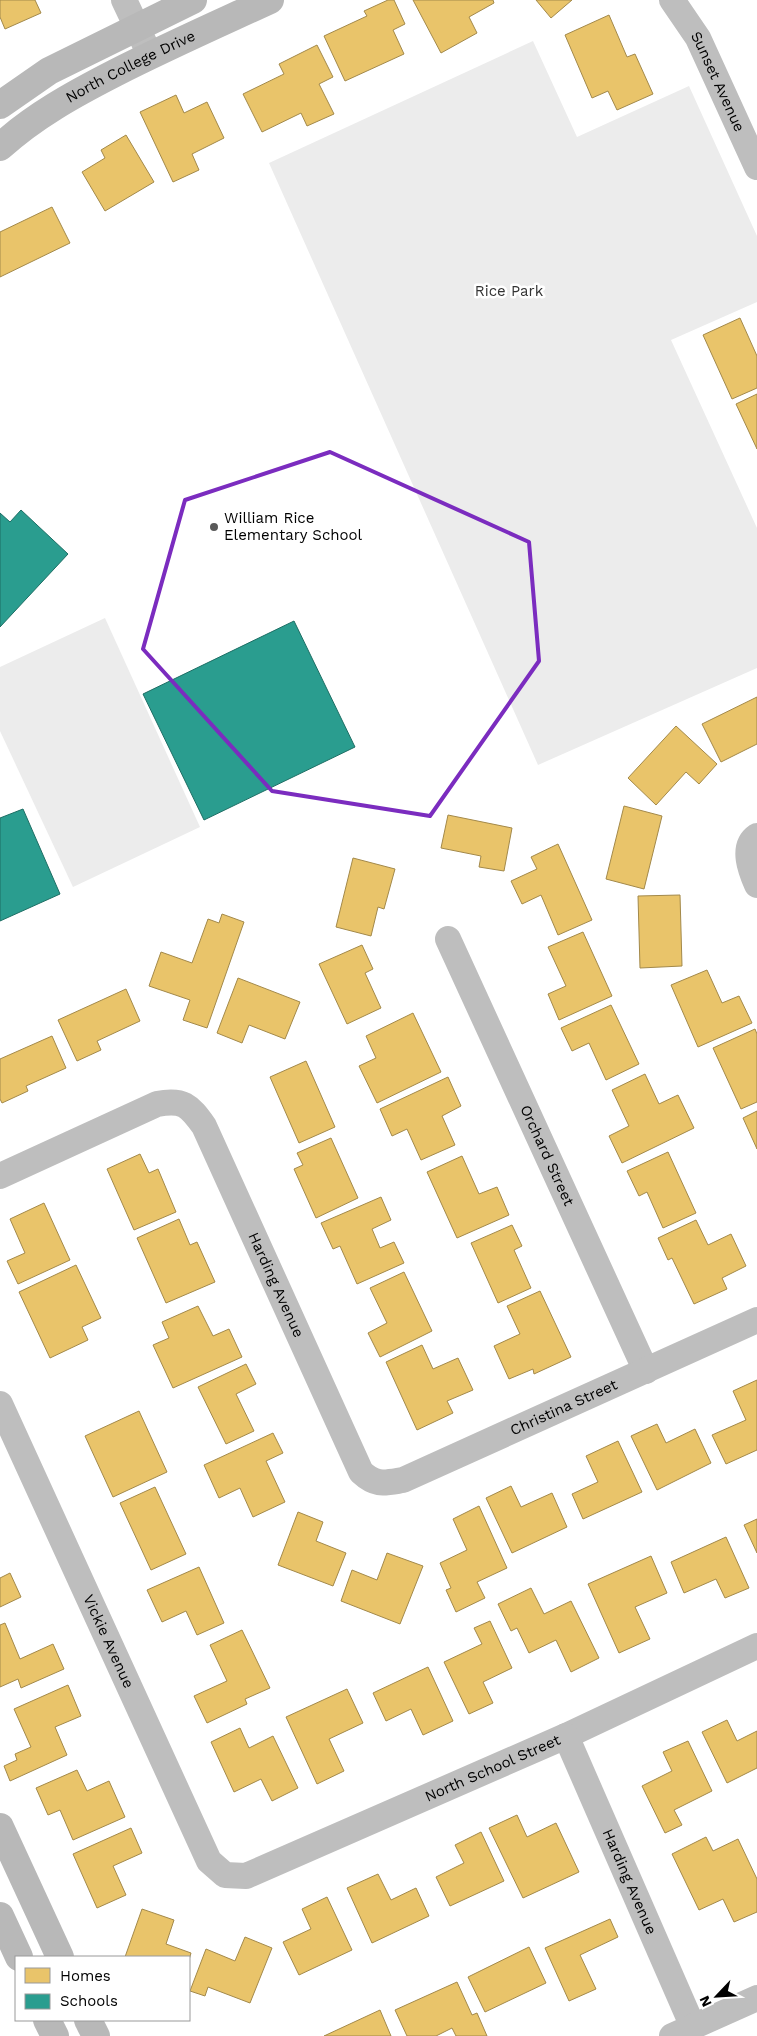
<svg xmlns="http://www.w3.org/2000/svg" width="757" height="2036" font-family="'Work Sans',sans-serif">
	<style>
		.green { fill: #ececec }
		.homes { fill: #e9c46a; stroke: #a3894a }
		.schools { fill: #2a9d8f; stroke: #1d6e64 }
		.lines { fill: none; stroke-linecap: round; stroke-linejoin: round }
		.street { stroke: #bebebe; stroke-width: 26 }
		.secondary { stroke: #b8b8b8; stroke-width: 28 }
		.marked { fill: none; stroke: #7b2cbf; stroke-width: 4; stroke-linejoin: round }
		.poi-dot { fill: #595959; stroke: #fff; stroke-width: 2 }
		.labels { text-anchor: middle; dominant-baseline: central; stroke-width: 5; stroke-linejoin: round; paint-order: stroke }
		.street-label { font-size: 15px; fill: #000; stroke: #fff }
		.park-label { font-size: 15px; fill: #333; stroke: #fff }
		.poi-label { font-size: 15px; fill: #000; stroke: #fff; text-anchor: start }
	</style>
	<rect width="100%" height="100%" fill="#fff"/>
	<g class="green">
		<path d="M533,41L577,137L689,86L757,236V302L671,340L757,528V668L538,765L269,163Z"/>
		<path d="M105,618L200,827L73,887L0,731V667Z"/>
	</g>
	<g class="homes">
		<path d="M0,0H35L41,13L5,29L0,17Z"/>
		<path d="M388,0H394L405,24L393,30L404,54L345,81L324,36L367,16L364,11Z"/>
		<path d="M413,0H493L494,3L469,17L477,33L441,53Z"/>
		<path d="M536,0H572L551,18Z"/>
		<path d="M609,15L627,57L635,54L653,94L617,110L608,91L592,98L565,35Z"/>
		<path d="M317,45L333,77L319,84L334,114L307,126L301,113L262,132L243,94L284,74L279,64Z"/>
		<path d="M176,95L184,113L207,102L224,138L192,154L199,170L173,182L140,112Z"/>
		<path d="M126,135L154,182L105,211L82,172L105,158L101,150Z"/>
		<path d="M52,207L70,243L0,277V232Z"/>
		<path d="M740,318L757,356V388L732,399L703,335Z"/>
		<path d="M757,394V449L736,404Z"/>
		<path d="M757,697V744L721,762L702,724Z"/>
		<path d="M676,726L717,764L699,784L686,772L656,805L628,778Z"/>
		<path d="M624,806L662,816L644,889L606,879Z"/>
		<path d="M448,815L512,828L504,871L479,867L481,856L441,848Z"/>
		<path d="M558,844L592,920L558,935L541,895L522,904L511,881L537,869L531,857Z"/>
		<path d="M353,858L395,869L384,909L378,907L371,936L336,927Z"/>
		<path d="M680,895L682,966L640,968L638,896Z"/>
		<path d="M222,914L244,922L207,1028L183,1020L190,1000L149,986L161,952L192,963L208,919L219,923Z"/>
		<path d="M583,932L612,996L559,1020L548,994L566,986L548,947Z"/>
		<path d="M362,945L373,969L365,973L381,1008L347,1024L319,964Z"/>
		<path d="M707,970L722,1003L739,996L752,1023L698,1047L671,985Z"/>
		<path d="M238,978L300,1002L285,1039L249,1025L242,1043L217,1033Z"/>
		<path d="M126,989L140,1021L97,1041L101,1050L77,1061L58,1020Z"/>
		<path d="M611,1005L639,1064L606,1080L589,1043L572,1051L561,1028Z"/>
		<path d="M413,1013L441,1072L377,1103L359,1066L376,1058L366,1036Z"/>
		<path d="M755,1029L757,1034V1102L741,1109L713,1048Z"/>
		<path d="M52,1036L66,1068L26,1086L28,1091L2,1103L0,1099V1059Z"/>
		<path d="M306,1061L335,1127L299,1143L270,1077Z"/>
		<path d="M645,1074L659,1104L678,1095L694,1128L622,1163L609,1136L629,1126L612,1090Z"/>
		<path d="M448,1077L461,1106L442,1116L455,1145L421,1160L407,1129L392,1136L380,1109Z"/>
		<path d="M757,1111V1149L743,1118Z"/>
		<path d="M331,1138L358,1198L316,1218L294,1169L303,1165L297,1153Z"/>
		<path d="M668,1152L696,1213L663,1228L647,1192L639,1196L627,1171Z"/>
		<path d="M140,1154L149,1173L158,1169L176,1212L134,1230L107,1169Z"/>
		<path d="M462,1156L479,1194L497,1187L509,1215L457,1238L427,1172Z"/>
		<path d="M381,1197L391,1220L372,1229L380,1248L394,1242L404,1263L357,1284L340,1246L333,1249L321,1223Z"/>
		<path d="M44,1203L70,1260L18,1284L7,1261L25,1253L10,1219Z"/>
		<path d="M179,1219L190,1245L197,1242L215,1282L166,1303L137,1238Z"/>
		<path d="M696,1220L708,1245L731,1234L746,1266L722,1278L727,1289L694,1304L672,1258L668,1260L658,1238Z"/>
		<path d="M512,1225L522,1246L514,1250L531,1288L498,1303L471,1243Z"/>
		<path d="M76,1265L101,1318L82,1327L88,1340L50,1358L19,1292Z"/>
		<path d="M404,1272L432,1331L380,1357L368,1333L387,1323L370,1288Z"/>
		<path d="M540,1291L571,1357L534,1374L533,1369L509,1379L494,1346L520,1334L507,1306Z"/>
		<path d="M198,1306L213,1336L229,1329L242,1357L173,1388L153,1345L169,1338L162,1322Z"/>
		<path d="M422,1345L433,1369L458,1358L473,1390L447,1401L453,1413L417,1430L386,1362Z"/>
		<path d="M246,1364L256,1384L236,1394L254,1431L226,1444L198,1387Z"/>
		<path d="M757,1380V1450L726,1464L712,1435L746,1420L733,1391Z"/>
		<path d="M139,1411L167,1472L113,1497L85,1436Z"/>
		<path d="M657,1424L666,1443L695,1429L711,1463L657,1490L631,1436Z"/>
		<path d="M273,1433L283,1453L266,1461L285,1502L253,1517L240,1488L219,1498L204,1465Z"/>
		<path d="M618,1441L642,1492L583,1519L572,1494L598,1482L586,1456Z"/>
		<path d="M511,1486L521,1507L552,1493L567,1527L512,1553L486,1498Z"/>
		<path d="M155,1487L186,1554L151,1570L120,1503Z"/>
		<path d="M479,1506L507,1568L477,1582L485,1598L456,1612L446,1590L451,1588L440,1563L467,1550L453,1519Z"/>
		<path d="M298,1512L323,1522L316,1541L346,1553L333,1586L278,1565Z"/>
		<path d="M757,1519V1553L744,1525Z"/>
		<path d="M726,1537L749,1588L725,1598L716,1579L684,1593L671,1562Z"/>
		<path d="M387,1553L423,1566L400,1624L341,1601L352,1570L377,1580Z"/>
		<path d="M651,1556L667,1593L635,1607L650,1639L619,1653L588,1584Z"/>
		<path d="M199,1567L224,1623L197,1635L186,1611L162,1622L147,1590Z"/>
		<path d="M10,1573L21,1597L0,1607V1578Z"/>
		<path d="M531,1588L544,1614L571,1601L599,1658L571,1672L556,1640L529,1653L517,1628L511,1631L498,1604Z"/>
		<path d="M490,1621L512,1668L483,1682L493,1703L469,1714L444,1662L482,1644L474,1628Z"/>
		<path d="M5,1623L20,1659L53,1644L64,1669L21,1688L18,1679L0,1687V1625Z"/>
		<path d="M242,1630L270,1688L245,1699L247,1704L207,1723L194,1696L227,1681L210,1645Z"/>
		<path d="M428,1667L453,1721L423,1735L411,1709L386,1721L373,1693Z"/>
		<path d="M68,1685L81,1716L55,1727L67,1755L10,1781L4,1766L17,1760L15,1754L31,1747L14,1709Z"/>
		<path d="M347,1689L363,1723L329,1739L344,1771L317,1784L286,1717Z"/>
		<path d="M727,1720L737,1741L757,1731V1768L727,1783L702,1732Z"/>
		<path d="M240,1728L249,1748L273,1736L298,1788L272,1801L261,1779L234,1792L211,1742Z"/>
		<path d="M688,1741L712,1791L674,1810L682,1825L665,1833L642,1786L672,1771L663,1752Z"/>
		<path d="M77,1770L87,1791L109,1781L125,1817L73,1840L60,1810L48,1815L36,1788Z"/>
		<path d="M517,1815L527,1837L556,1823L579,1872L523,1898L489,1828Z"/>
		<path d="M131,1828L142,1853L113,1866L126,1895L97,1908L73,1854Z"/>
		<path d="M481,1832L504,1881L450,1906L436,1877L464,1863L455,1845Z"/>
		<path d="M706,1837L713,1851L738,1839L757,1879V1912L734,1922L723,1899L699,1910L672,1854Z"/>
		<path d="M378,1874L391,1900L416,1888L429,1916L372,1943L347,1888Z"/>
		<path d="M327,1897L352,1950L299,1975L283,1942L311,1929L302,1909Z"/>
		<path d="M142,1909L174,1920L166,1944L191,1953L189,1960V1957H125Z"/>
		<path d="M610,1919L618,1937L580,1955L596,1989L569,2001L545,1948Z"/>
		<path d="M245,1937L272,1948L250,2003L208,1987L205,1996L190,1991L206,1949L235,1961Z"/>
		<path d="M529,1947L546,1983L485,2012L468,1977Z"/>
		<path d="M457,1982L472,2015L477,2013L487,2036H456L452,2028L436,2036H407L395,2010Z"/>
		<path d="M380,2010L391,2036H324Z"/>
	</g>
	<g class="schools">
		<path d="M21,510L68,554L0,627V513L10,522Z"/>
		<path d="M294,621L355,747L204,820L143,694Z"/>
		<path d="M23,809L60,894L0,921V818Z"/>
	</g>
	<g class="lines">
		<g class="street">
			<path d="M124,0L150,55"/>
			<path id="s1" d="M672,0L698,38L757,167"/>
			<path d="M757,836C741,847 751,871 757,885"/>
			<path id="s2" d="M448,939L646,1371"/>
			<path id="s3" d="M0,1176L157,1104C183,1099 189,1105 204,1126L361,1472C376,1486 384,1483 403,1480L757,1320"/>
			<path id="s4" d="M0,1404L209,1861L225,1875L246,1876L566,1736L757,1646"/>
			<path id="s5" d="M566,1736L693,2027"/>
			<path d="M672,2036L757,1998"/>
		</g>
		<g class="secondary">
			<path d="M0,105L49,71L193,0"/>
			<path id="s6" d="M0,147C34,116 74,94 115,73C166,47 218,24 270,0"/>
			<path d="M0,1827L60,1957"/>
			<path d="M0,1916L19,1957"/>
			<path d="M47,2020L55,2036"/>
			<path d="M88,2020L96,2036"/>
		</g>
	</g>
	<path class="marked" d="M330,452L529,542L539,661L430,816L272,791L143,649L185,500Z"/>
	<circle class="poi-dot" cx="214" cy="527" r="5"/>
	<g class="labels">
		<g class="street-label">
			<text stroke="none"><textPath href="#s6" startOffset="154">North College Drive</textPath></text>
			<text stroke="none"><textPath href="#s1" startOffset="94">Sunset Avenue</textPath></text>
			<text stroke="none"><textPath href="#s2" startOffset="238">Orchard Street</textPath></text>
			<text stroke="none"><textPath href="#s3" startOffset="404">Harding Avenue</textPath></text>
			<text stroke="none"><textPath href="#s3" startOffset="831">Christina Street</textPath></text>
			<text stroke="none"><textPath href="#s4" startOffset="261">Vickie Avenue</textPath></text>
			<text stroke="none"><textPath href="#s4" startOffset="814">North School Street</textPath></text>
			<text stroke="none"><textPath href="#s5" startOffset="159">Harding Avenue</textPath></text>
		</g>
		<g class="park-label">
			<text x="509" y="291">Rice Park</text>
		</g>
		<g class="poi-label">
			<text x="224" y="518">William Rice<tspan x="224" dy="17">Elementary School</tspan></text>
		</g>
	</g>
	<rect x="15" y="1956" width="175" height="65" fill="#ffffff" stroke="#999999"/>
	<rect x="25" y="1968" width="25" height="15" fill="#e9c46a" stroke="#999999"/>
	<text x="60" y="1981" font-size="15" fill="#000000">Homes</text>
	<rect x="25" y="1994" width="25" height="15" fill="#2a9d8f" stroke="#999999"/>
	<text x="60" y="2006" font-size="15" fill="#000000">Schools</text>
	<g transform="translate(717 1996) rotate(245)" stroke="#ffffff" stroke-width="4" paint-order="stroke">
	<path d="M0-4L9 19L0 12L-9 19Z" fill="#000000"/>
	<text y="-8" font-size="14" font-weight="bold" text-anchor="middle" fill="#000000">N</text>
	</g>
</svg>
